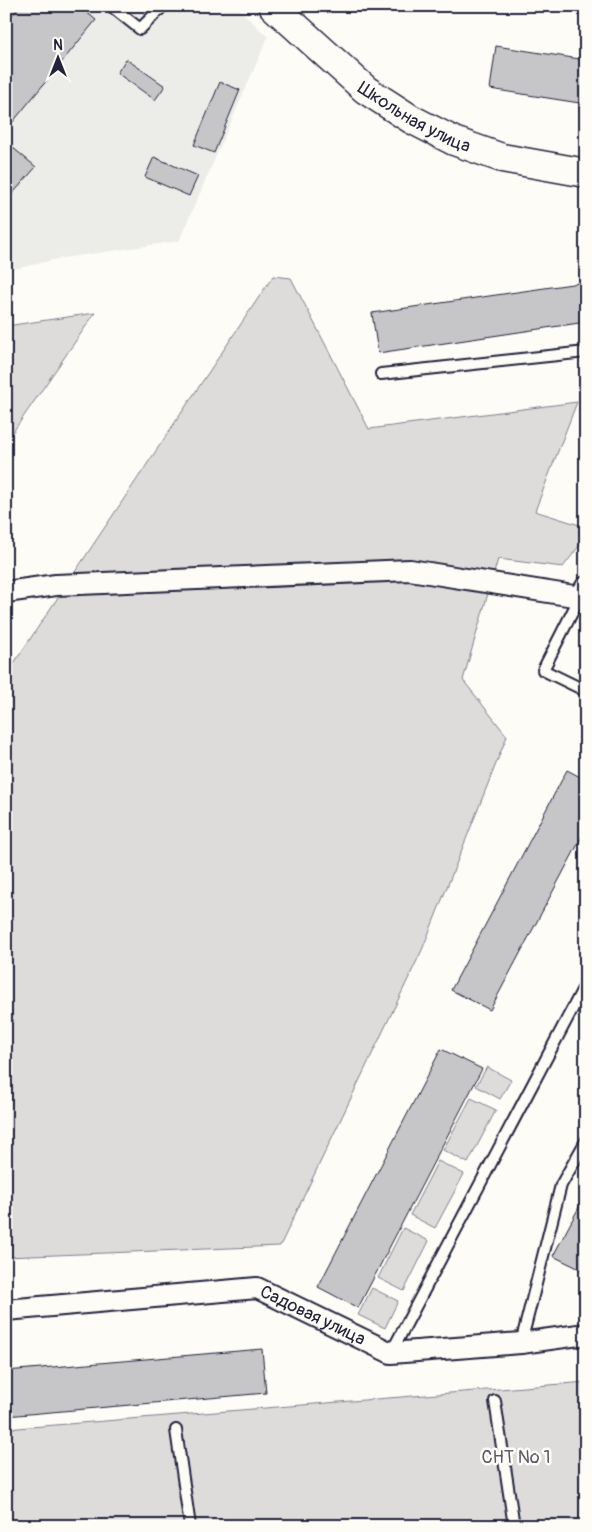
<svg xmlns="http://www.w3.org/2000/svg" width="592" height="1532" font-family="Pangolin,sans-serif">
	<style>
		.built { fill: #ecece9 }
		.green { fill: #dddcdb; stroke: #807f8b }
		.building { fill: #c6c6c8; stroke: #22223b }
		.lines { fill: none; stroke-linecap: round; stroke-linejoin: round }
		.lane-casing { stroke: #22223b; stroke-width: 14 }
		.street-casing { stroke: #22223b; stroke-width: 24 }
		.secondary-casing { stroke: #22223b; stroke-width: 31 }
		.lane { stroke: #fdfcf7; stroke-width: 10 }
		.street { stroke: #fdfcf7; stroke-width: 20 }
		.secondary { stroke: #fdfcf7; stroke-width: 28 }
		.labels { text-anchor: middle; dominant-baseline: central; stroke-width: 5; stroke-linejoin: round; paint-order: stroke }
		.street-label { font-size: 18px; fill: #22223b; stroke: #fdfcf7 }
		.park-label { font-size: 18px; fill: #5a5a6b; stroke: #fdfcf7 }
	</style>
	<rect width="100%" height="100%" fill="#fdfcf7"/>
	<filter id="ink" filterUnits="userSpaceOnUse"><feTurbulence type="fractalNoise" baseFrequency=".02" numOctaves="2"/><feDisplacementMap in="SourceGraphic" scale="10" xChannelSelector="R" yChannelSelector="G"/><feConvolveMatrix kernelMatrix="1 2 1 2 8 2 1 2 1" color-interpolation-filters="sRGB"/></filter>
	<g filter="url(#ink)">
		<path class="built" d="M6,6H236L268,37L179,241L57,259L6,271Z"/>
		<g class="green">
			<path d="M273,276L291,278L369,429L577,402L535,511L586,527V537L563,567L498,559L463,680L507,736L422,950L280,1246L6,1257V675Z"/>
			<path d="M95,313L6,442V326Z"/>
			<path d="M487,1067L511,1080L500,1099L476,1086Z"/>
			<path d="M471,1098L496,1110L468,1163L443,1150Z"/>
			<path d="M438,1161L464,1174L435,1228L410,1215Z"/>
			<path d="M403,1228L429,1241L404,1291L378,1278Z"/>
			<path d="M372,1288L398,1301L385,1328L358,1315Z"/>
			<path d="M586,1382V1526H6V1429Z"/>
		</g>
		<g class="building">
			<path d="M20,6H79L96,20L12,123L6,118V23Z"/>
			<path d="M496,46L586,60V104L490,89Z"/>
			<path d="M126,59L165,86L155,100L117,73Z"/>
			<path d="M220,82L240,90L214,153L194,145Z"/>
			<path d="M6,142L36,167L7,200L6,199Z"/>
			<path d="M154,157L198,176L189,196L145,177Z"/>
			<path d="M586,282V322L378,353L372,313Z"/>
			<path d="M567,770L586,780V829L490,1010L451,990Z"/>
			<path d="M441,1049L482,1069L358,1308L318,1287Z"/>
			<path d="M586,1194V1272L553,1256Z"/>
			<path d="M262,1349L266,1393L6,1416V1371Z"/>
		</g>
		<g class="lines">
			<g class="lane-casing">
				<g id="lane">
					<path d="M111,6L140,29L163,6"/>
					<path d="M381,374L586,352"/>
					<path d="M580,597L543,670L586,691"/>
					<path d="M521,1343L561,1185L586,1141"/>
					<path d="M391,1353L586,983"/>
					<path d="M495,1401L514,1526"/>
					<path d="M176,1430L190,1526"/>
				</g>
			</g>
			<g class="street-casing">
				<g id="street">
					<path d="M6,592L56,585L410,570L580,597L586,587"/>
					<path id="s1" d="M6,1310L257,1288L391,1353L521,1343L586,1334"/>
				</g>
			</g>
			<g class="secondary-casing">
				<g id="secondary">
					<path id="s2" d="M273,6L366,90L411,119L454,141L502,158L586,173"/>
				</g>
			</g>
			<use href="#lane" class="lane"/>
			<use href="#street" class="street"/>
			<use href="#secondary" class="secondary"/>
		</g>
	</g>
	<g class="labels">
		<g class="street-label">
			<text stroke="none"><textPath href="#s2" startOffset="181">Школьная улица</textPath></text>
			<text stroke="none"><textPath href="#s1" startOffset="314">Садовая улица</textPath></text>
		</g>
		<g class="park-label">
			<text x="516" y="1457">СНТ № 1</text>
		</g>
	</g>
	<rect width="592" height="1532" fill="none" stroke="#fdfcf7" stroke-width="25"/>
	<rect x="12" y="12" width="567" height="1507" fill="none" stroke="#22223b" stroke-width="2" filter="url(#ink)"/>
	<g transform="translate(58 58)" stroke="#fdfcf7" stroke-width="4" paint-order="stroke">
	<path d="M0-4L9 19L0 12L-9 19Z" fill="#22223b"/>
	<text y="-8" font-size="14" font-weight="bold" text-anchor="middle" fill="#22223b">N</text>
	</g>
</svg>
